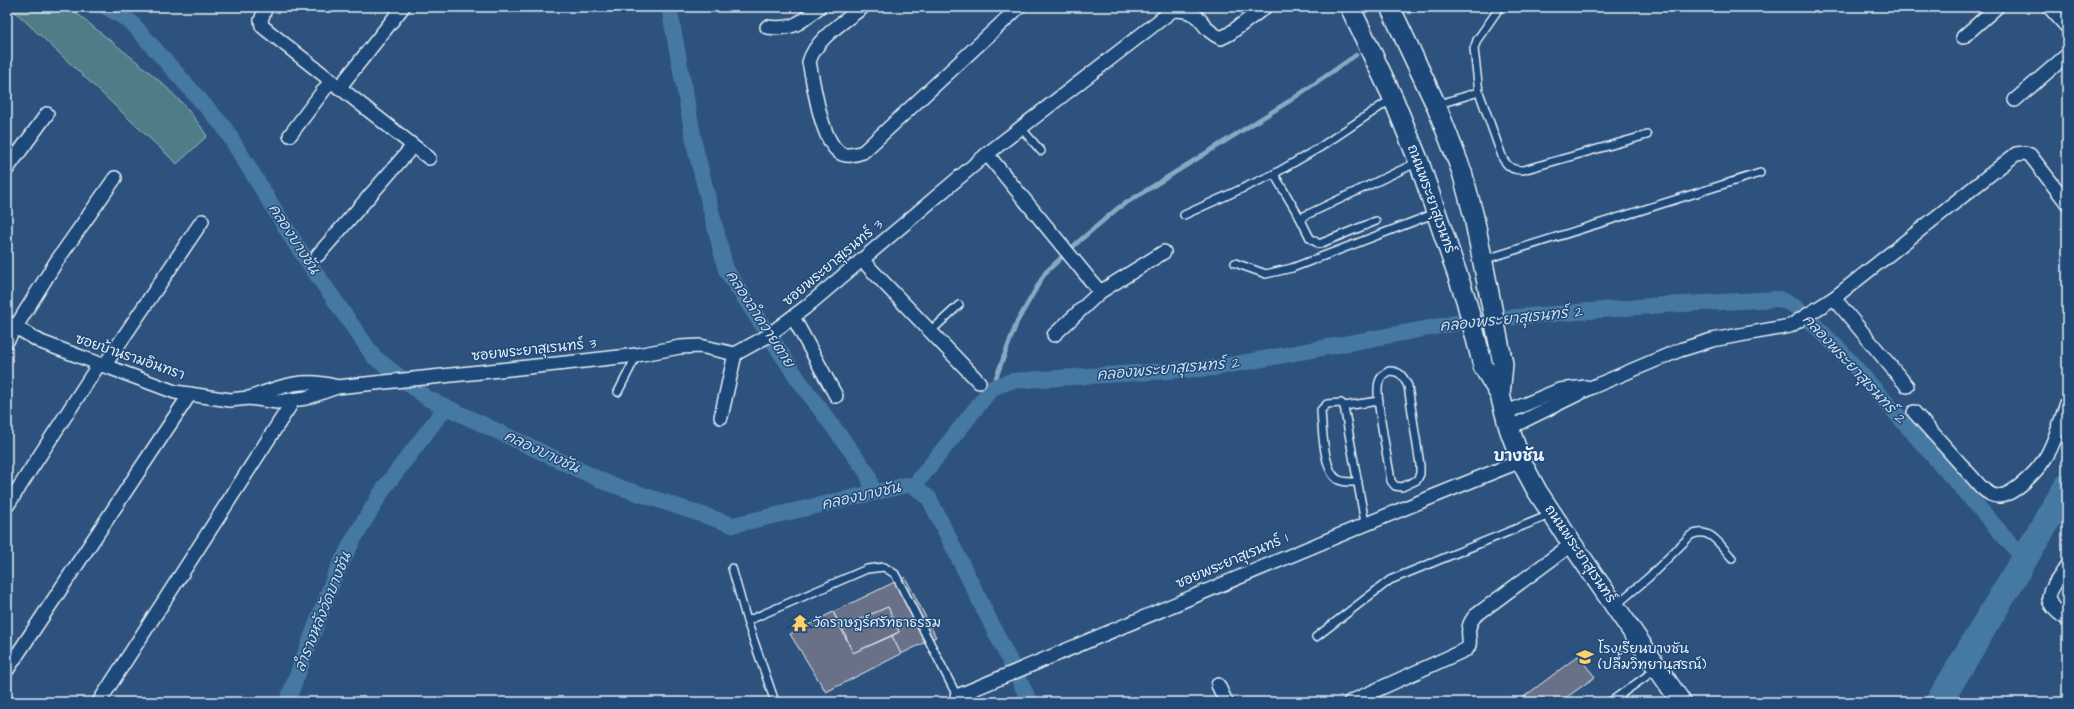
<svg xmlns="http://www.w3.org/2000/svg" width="2074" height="709" font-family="'Architects Daughter','Playpen Sans Thai',sans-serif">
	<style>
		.green { fill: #507d87; stroke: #9cb7c0 }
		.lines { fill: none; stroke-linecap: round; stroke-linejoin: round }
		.stream { stroke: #86a9c4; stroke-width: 4.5 }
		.canal { stroke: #4479a2; stroke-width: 16 }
		.river { stroke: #4479a2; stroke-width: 27 }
		.building { fill: #677188; stroke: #e8f1f8 }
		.lane-casing { stroke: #e8f1f8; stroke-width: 10 }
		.street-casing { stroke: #e8f1f8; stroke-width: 16 }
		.secondary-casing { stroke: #e8f1f8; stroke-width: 22 }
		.lane { stroke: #1f4a7a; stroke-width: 7 }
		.street { stroke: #1f4a7a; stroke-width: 13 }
		.secondary { stroke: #1f4a7a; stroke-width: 19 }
		.labels { text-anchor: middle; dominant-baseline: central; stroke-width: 3; stroke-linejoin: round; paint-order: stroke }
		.street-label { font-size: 14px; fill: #e8f1f8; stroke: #1f4a7a }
		.poi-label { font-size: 14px; fill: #e8f1f8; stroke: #1f4a7a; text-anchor: start }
		.water-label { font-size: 15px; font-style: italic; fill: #cfdfeb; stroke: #1f4a7a }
		.quarter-label { font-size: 16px; font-weight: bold; fill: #e8f1f8; stroke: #1f4a7a }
	</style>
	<rect width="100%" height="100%" fill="#2d527d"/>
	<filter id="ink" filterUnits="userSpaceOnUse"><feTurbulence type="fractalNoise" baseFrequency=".025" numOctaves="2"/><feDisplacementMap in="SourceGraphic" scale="8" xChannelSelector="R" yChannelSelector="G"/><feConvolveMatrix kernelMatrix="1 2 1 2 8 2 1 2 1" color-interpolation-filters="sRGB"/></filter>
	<g filter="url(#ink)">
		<path class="green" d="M10,7H70C116,49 174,82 207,136L177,164Z"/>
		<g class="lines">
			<g class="stream">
				<path d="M1409,12L1416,7"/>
				<path d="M992,388L1017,322L1045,273L1078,242L1118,208L1291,100L1356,55"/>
			</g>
			<g class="canal">
				<path d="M106,7L131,22L224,127L297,246L374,357L427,398L607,483L733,525L907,485L914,486L929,498L1030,702"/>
				<path d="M669,7L696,151L726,270L798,379L868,474L873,493"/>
				<path d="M914,486L992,388L1011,381L1214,368L1467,321L1663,305L1779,299L1795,306L1841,351L2024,559"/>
				<path d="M287,702L335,575L353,540L384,488L446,407"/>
			</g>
			<path class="river" d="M1939,702L2067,487"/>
		</g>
		<g class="building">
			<path d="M905,577L936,637L901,654L892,636L899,632L888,607L842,627L833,612Z"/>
			<path d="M888,607L899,632L853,653L842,627Z"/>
			<path d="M833,612L853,653L892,636L901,654L826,692L790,634Z"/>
			<path d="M1578,656L1595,677L1560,702H1517Z"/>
		</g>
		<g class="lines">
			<g class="lane-casing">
				<g id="lane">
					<path d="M1479,92L1503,159C1509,168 1513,170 1523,170L1647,135"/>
					<path d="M1436,105L1479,92L1474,49L1477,40L1500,7"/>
					<path d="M1021,128L1041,151"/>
					<path d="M1274,174L1300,218L1418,162"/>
					<path d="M1184,215L1274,174L1319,148L1393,98"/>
					<path d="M1300,218L1310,238L1319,244L1376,221"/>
					<path d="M1483,260L1760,173"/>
					<path d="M1235,263L1266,274L1292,268L1436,213"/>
					<path d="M931,331L959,305"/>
					<path d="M1389,371C1400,371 1403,376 1408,386L1420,465V474L1417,480L1402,487L1395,486L1391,481C1389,464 1374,395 1379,382C1381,376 1384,374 1389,371Z"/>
					<path d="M618,392L637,355"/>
					<path d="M1344,406L1379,401"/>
					<path d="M1358,482C1351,482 1343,483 1337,479C1323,470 1322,425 1321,410L1327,404L1341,403L1344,406L1365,523"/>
					<path d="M732,568L747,621L775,702"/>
					<path d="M1615,606L1649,577L1691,535C1710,526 1720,545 1732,558"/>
					<path d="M747,621L867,569L884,567L895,574L957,696"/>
					<path d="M1316,637L1390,580L1552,514"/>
					<path d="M1610,702L1658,668"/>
				</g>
			</g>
			<g class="street-casing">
				<g id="street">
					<path d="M266,7L261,20L262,26L268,31L429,158"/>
					<path d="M863,7C844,22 816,38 809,62C814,84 821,144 842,154C849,157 856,154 863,152L1019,7"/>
					<path d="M2049,7L2067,27"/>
					<path d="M767,27C792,30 800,24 819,7"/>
					<path d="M1963,37L1997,7"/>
					<path d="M339,88L403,7"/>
					<path d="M2015,100L2067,55"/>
					<path d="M290,135L330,82"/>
					<path d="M987,154L1100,292L1164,252"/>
					<path d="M7,169L47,114"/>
					<path d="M318,255L413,146"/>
					<path d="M862,260L979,382"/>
					<path d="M793,317L836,396"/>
					<path d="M7,322L41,342L175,392L230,400L249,398L277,402L306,398L337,387L566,363L637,355L680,347L700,346L735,354L766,337L806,307L987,154L1173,10C1206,10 1197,28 1221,38L1229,34L1265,7"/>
					<path d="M1054,335L1100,292"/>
					<path d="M7,341L56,262L115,178"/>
					<path d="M104,366L202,221"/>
					<path d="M1907,386L1834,298L2016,154L2025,153L2030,155L2067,203"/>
					<path d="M252,397C282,386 305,377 337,387"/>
					<path d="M1914,412L1981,487C1986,492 1991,496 1999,496C2014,495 2036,472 2044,460C2055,444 2060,422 2067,403"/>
					<path d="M1505,413L1559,390L1586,387"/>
					<path d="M721,417L735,354"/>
					<path d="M1509,428L1590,388L1680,350L1712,340L1790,326L1834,298"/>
					<path d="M7,506L99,364"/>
					<path d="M2067,566C2051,591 2036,599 2067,619"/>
					<path d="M7,670L190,394"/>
					<path d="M1218,685L1226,702"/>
					<path d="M99,702L293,401"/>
					<path d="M960,702L957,696C1145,618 1332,536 1521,461"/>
					<path d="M1350,702L1467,649C1474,641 1462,631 1475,616L1572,544"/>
				</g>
			</g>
			<g class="secondary-casing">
				<g id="secondary">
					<path d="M1350,7L1393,98L1419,162L1466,300L1483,366L1500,395L1509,428L1521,461L1537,491L1572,544L1681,702"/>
					<path d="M1390,7L1436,105L1462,172L1474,217L1503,364L1500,395"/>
				</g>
			</g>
			<use href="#lane" class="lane"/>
			<use href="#street" class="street"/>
			<use href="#secondary" class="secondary"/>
		</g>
	</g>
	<defs>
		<g id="temple-bare" transform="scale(1.38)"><path d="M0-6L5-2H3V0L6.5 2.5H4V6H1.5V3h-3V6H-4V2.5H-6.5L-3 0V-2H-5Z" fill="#ffd166" stroke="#1f4a7a" stroke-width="2.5" paint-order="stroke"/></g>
		<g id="school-bare" transform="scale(1.38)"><path d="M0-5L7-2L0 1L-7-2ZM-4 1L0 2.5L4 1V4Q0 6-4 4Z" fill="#ffd166" stroke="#1f4a7a" stroke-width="2.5" paint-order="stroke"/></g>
	</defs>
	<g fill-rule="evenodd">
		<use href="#temple-bare" x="800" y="623"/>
		<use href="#school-bare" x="1585" y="657"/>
	</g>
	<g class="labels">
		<g class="street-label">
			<text transform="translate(1431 199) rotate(70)">ถนนพระยาสุเรนทร์</text>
			<text transform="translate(833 263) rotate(-40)">ซอยพระยาสุเรนทร์ 3</text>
			<text transform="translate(534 350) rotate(-6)">ซอยพระยาสุเรนทร์ 3</text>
			<text transform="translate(130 357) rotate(19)">ซอยบ้านรามอินทรา</text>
			<text transform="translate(1580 554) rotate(56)">ถนนพระยาสุเรนทร์</text>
			<text transform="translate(1232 561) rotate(-23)">ซอยพระยาสุเรนทร์ 1</text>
		</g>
		<g class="poi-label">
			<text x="813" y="623">วัดราษฎร์ศรัทธาธรรม</text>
			<text x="1598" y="649">โรงเรียนบางชัน<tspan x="1598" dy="16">(ปลื้มวิทยานุสรณ์)</tspan></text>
		</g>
		<g class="water-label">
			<text transform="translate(294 239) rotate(57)">คลองบางชัน</text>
			<text transform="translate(760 319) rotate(57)">คลองลำควายตาย</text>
			<text transform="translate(1511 319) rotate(-6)">คลองพระยาสุเรนทร์ 2</text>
			<text transform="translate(1168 369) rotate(-5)">คลองพระยาสุเรนทร์ 2</text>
			<text transform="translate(1854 369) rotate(47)">คลองพระยาสุเรนทร์ 2</text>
			<text transform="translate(542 452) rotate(25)">คลองบางชัน</text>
			<text transform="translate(861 496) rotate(-13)">คลองบางชัน</text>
			<text transform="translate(323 612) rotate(-68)">ลำรางหลังวัดบางชัน</text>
		</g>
		<g class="quarter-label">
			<text x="1519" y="456">บางชัน</text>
		</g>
	</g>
	<rect width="2074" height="709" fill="none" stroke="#1f4a7a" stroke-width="24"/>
	<rect x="12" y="12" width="2050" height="685" fill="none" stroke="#e8f1f8" stroke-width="1.5" filter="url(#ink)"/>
</svg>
